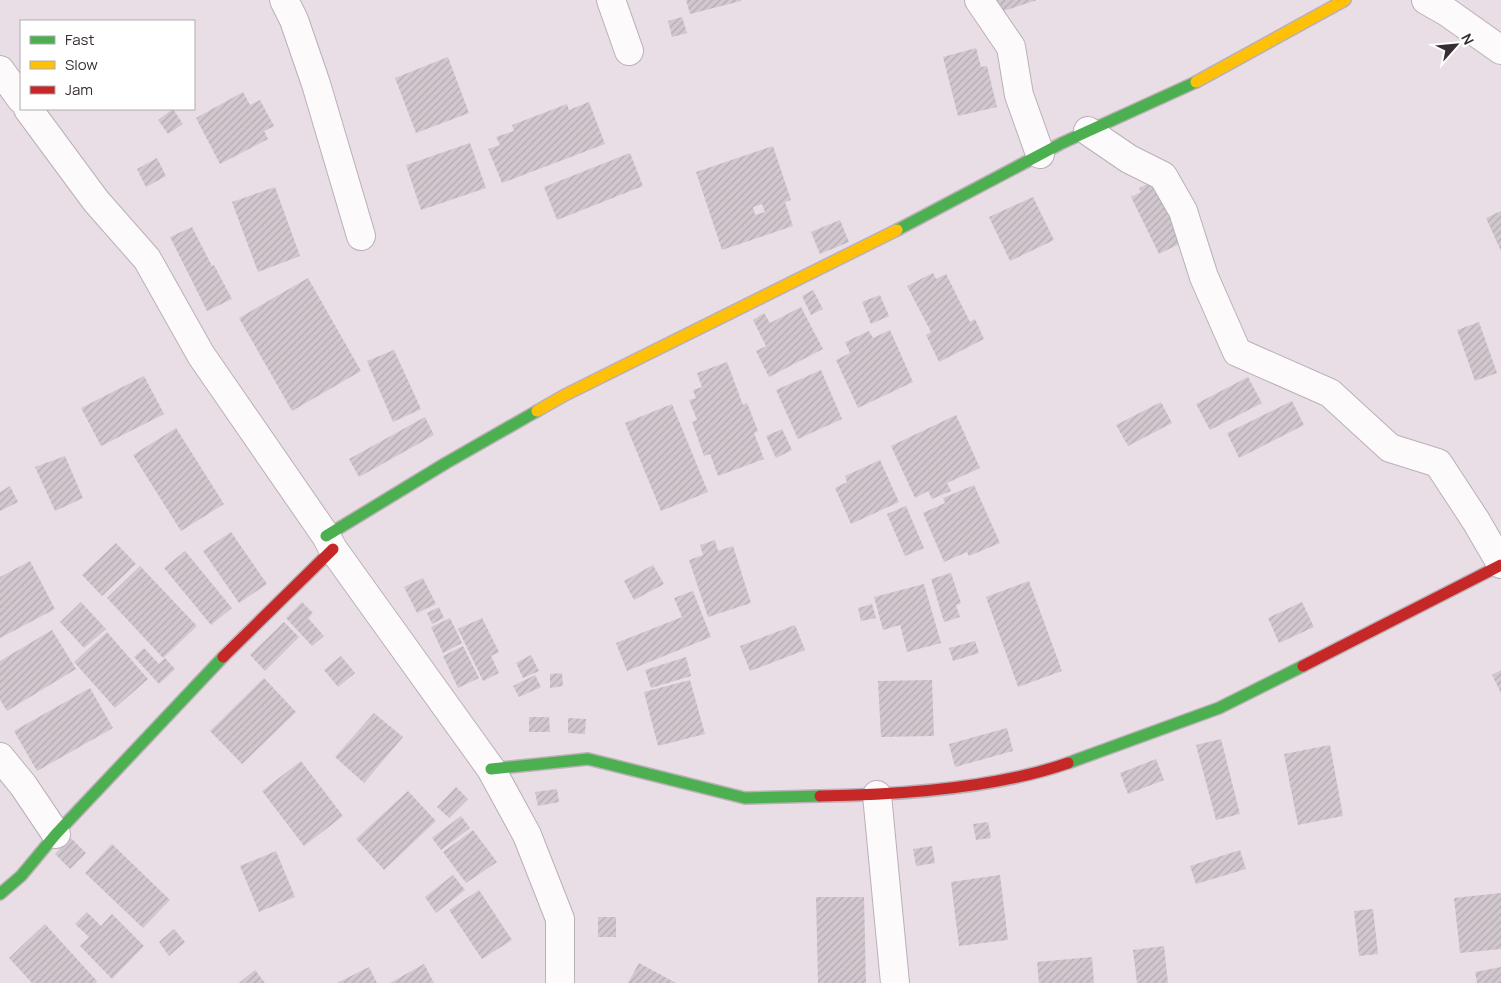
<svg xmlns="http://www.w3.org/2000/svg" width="1501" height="983" font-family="Manrope,sans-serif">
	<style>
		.building { fill: url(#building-hatch); fill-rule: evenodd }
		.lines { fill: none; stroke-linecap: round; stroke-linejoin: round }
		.street-casing { stroke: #bab0b7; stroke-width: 30 }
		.fast-casing { stroke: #bab0b7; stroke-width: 14 }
		.slow-casing { stroke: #bab0b7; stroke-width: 14 }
		.jam-casing { stroke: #bab0b7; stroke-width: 14 }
		.street { stroke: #fcfafb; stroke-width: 28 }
		.fast { stroke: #4caf50; stroke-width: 11 }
		.slow { stroke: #ffc107; stroke-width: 11 }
		.jam { stroke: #c62828; stroke-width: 11 }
	</style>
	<defs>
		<pattern id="building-hatch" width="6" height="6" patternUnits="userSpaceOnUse" patternTransform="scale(1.25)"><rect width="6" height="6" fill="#d1c7ce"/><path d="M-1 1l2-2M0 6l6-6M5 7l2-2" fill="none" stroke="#b4abb1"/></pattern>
	</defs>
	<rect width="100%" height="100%" fill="#eadee6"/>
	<g class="building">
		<path d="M686,0H741V1L690,14Z"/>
		<path d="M989,0H1037L994,14Z"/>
		<path d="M682,17L687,33L672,37L668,21Z"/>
		<path d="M976,48L981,67L987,66L997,107L958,116L943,57Z"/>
		<path d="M448,57L469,113L416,133L395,78Z"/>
		<path d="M243,92L250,105L260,100L274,126L264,131L268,139L220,164L196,118Z"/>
		<path d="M589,102L605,144L502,183L488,149L500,145L496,137L514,131L512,125L567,104L569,110Z"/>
		<path d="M173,109L183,124L168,134L158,120Z"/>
		<path d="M470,143L486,188L421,210L406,165Z"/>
		<path d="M773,146L791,200L785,202L793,226L722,250L696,172ZM762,204L765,212L755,215L753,207Z"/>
		<path d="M630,153L643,186L557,220L544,187Z"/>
		<path d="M157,158L166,176L146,187L137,169Z"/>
		<path d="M1150,183L1152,187L1159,183L1187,240L1159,254L1131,197L1141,192L1139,188Z"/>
		<path d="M275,187L300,256L258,272L232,202Z"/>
		<path d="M1033,197L1054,240L1010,261L989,217Z"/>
		<path d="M1501,211V251L1486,218Z"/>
		<path d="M840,220L849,242L820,254L811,232Z"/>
		<path d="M192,227L212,266L214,265L232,299L207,311L170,237Z"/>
		<path d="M933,273L936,279L946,274L970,322L975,319L984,339L939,362L926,335L931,332L907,286Z"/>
		<path d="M308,278L361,371L292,411L239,318Z"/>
		<path d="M813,290L823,309L811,315L802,296Z"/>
		<path d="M880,295L889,316L871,324L862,302Z"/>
		<path d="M801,307L823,349L769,377L756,351L766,346L753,320L764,313L770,323Z"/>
		<path d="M1479,322L1497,373L1475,381L1457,330Z"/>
		<path d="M890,330L913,382L858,408L836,360L850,353L845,342L869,331L873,338Z"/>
		<path d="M394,350L421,409L393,422L367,361Z"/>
		<path d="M727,362L743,405L747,403L758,431L754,433L764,459L718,476L710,454L704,456L692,422L697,420L689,400L696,398L693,390L702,387L697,373Z"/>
		<path d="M821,370L842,419L798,439L776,390Z"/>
		<path d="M144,376L164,414L101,446L81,408Z"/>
		<path d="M1248,377L1262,403L1210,430L1196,404Z"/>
		<path d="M1292,401L1304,425L1239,458L1227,433Z"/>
		<path d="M1161,402L1172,423L1128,446L1116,425Z"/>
		<path d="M672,404L708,492L661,511L625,423Z"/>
		<path d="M956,415L980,468L947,483L951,491L932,499L928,491L915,498L891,446Z"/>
		<path d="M425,417L434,435L359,477L349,459Z"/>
		<path d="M176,428L224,504L181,531L133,455Z"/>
		<path d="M782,429L792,450L776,458L766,436Z"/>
		<path d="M65,456L83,498L55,511L35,467Z"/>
		<path d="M880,460L899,502L851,524L835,488L847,482L845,476Z"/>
		<path d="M974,485L1000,543L969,556L967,552L944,562L923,513L945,503L943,498Z"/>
		<path d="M10,486L18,502L0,511V492Z"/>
		<path d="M906,506L924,548L905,556L887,514Z"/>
		<path d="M231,532L267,584L239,603L203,551Z"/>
		<path d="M715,540L718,551L733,546L751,603L708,617L689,560L703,555L700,545Z"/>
		<path d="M116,543L136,564L102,596L82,575Z"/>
		<path d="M185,551L232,608L211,625L164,568Z"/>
		<path d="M30,561L55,609L0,638V577Z"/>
		<path d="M653,565L664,584L634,600L624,581Z"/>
		<path d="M140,566L197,626L163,658L107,598Z"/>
		<path d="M951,573L961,603L956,605L960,617L944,622L931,579Z"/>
		<path d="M423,578L436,604L417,613L404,587Z"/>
		<path d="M1029,581L1062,671L1018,687L986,597Z"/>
		<path d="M924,584L941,643L907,652L900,625L883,630L874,597Z"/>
		<path d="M693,591L711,637L627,671L616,643L682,617L674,598Z"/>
		<path d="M81,602L106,629L84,648L60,622Z"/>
		<path d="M302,602L313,613L308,618L324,636L312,646L286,618Z"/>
		<path d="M1302,602L1314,627L1279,643L1268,618Z"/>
		<path d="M872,604L876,618L861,621L858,608Z"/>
		<path d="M439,607L444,618L432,624L427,613Z"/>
		<path d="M450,618L462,643L443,653L431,627Z"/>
		<path d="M482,618L499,652L491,656L499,673L483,681L458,629Z"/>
		<path d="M284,622L299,637L265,671L250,655Z"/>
		<path d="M795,625L805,650L750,671L740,646Z"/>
		<path d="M52,630L76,669L7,711L0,700V661Z"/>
		<path d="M107,632L148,679L115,708L74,662Z"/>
		<path d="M975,641L979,653L953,661L949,648Z"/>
		<path d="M463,646L479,678L458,688L443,656Z"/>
		<path d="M144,648L159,664L165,658L175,669L159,684L134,657Z"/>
		<path d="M531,655L539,671L523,678L516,663Z"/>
		<path d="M341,656L355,673L338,687L324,670Z"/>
		<path d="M686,657L691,676L651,688L645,670Z"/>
		<path d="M1501,670V693L1492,675Z"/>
		<path d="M562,673L563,686L550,688V674Z"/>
		<path d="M535,675L541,687L519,697L513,686Z"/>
		<path d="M264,678L296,712L242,764L210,731Z"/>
		<path d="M690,680L705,734L658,746L644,692Z"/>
		<path d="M932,680L934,736L881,737L878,681Z"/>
		<path d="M90,688L113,728L37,771L14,731Z"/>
		<path d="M374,713L403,737L364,783L335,757Z"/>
		<path d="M529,717H549L550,732H529Z"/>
		<path d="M568,718L586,719L585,734L568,733Z"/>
		<path d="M1007,728L1013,751L955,767L949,744Z"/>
		<path d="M1221,739L1240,814L1216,820L1196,745Z"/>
		<path d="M1330,745L1343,816L1298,825L1284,754Z"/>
		<path d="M1156,759L1164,780L1128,794L1120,773Z"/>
		<path d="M301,761L343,816L304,846L262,791Z"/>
		<path d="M456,787L468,799L449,818L437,807Z"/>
		<path d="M557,789L559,802L538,806L535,792Z"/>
		<path d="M408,791L436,821L384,870L356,839Z"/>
		<path d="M461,816L470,828L441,850L432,838Z"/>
		<path d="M988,822L991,838L976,840L973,824Z"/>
		<path d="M473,830L497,862L466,883L443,852Z"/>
		<path d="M71,838L86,853L70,869L55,854Z"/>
		<path d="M112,844L170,900L143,928L85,873Z"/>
		<path d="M932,846L935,863L916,866L913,849Z"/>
		<path d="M1240,850L1246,869L1196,884L1190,866Z"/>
		<path d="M276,851L295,897L259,912L240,866Z"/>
		<path d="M453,875L465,890L436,913L425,897Z"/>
		<path d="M1000,875L1008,940L959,946L951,882Z"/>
		<path d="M479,890L512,940L482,959L449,910Z"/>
		<path d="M1501,893V949L1460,953L1454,898Z"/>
		<path d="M816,897H864L866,983H818Z"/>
		<path d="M1373,909L1378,954L1359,956L1354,911Z"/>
		<path d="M87,912L101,926L112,914L144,946L112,979L80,946L89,937L75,924Z"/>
		<rect x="598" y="917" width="18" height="20"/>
		<path d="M45,924L97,981L96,983H32L9,958Z"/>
		<path d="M174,929L185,942L169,956L159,942Z"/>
		<path d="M1164,946L1168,983H1137L1133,950Z"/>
		<path d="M1092,957L1094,983H1039L1037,962Z"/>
		<path d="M639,963L676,983H628Z"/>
		<path d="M424,964L434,983H390Z"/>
		<path d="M369,967L377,983H337Z"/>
		<path d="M1501,967V983H1477L1475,972Z"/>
		<path d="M255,970L265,983H239Z"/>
	</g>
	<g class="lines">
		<g class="street-casing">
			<g id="street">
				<path d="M284,0L294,20L316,84L361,236"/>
				<path d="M611,0L629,51"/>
				<path d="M979,0L1011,47L1019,95L1040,154"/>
				<path d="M1426,0L1447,12L1501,50"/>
				<path d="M0,70L21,99"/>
				<path d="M28,109L96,201L147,259L201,355L326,536L333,549L491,769L527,835L560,919V983"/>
				<path d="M1088,131L1129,159L1163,176L1183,211L1204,277L1237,352L1330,393L1390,448L1438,463L1476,521L1501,564"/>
				<path d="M0,757L23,785L56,834"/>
				<path d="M877,795L895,983"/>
			</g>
		</g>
		<g class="fast-casing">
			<g id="fast">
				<path d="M897,230L1062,143L1196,82"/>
				<path d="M326,536L446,463L537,411"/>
				<path d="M1068,763L1219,708L1303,666"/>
				<path d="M491,769L588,759L745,798L820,796"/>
				<path d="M0,894L21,876L56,834L223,657"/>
			</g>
		</g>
		<g class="slow-casing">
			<g id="slow">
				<path d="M1196,82L1345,0"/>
				<path d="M537,411L565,395L897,230"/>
			</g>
		</g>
		<g class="jam-casing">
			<g id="jam">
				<path d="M223,657L333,549"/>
				<path d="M1303,666L1501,565"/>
				<path d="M820,796C898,795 994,789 1068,763"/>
			</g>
		</g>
		<use href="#street" class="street"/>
		<use href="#fast" class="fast"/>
		<use href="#slow" class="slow"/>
		<use href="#jam" class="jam"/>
	</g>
	<rect x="20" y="20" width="175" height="90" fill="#ffffff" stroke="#afabad"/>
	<rect x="30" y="36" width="25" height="8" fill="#4caf50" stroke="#afabad"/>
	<text x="65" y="45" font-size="15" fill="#362d33">Fast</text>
	<rect x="30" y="61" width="25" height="8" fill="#ffc107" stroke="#afabad"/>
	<text x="65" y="70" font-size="15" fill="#362d33">Slow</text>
	<rect x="30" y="86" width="25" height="8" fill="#c62828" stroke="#afabad"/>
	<text x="65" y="95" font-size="15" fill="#362d33">Jam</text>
	<g transform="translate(1456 45) rotate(63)" stroke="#ffffff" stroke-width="4" paint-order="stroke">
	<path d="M0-4L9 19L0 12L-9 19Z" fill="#362d33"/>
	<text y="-8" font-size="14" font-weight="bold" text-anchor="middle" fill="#362d33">N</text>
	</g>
</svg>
